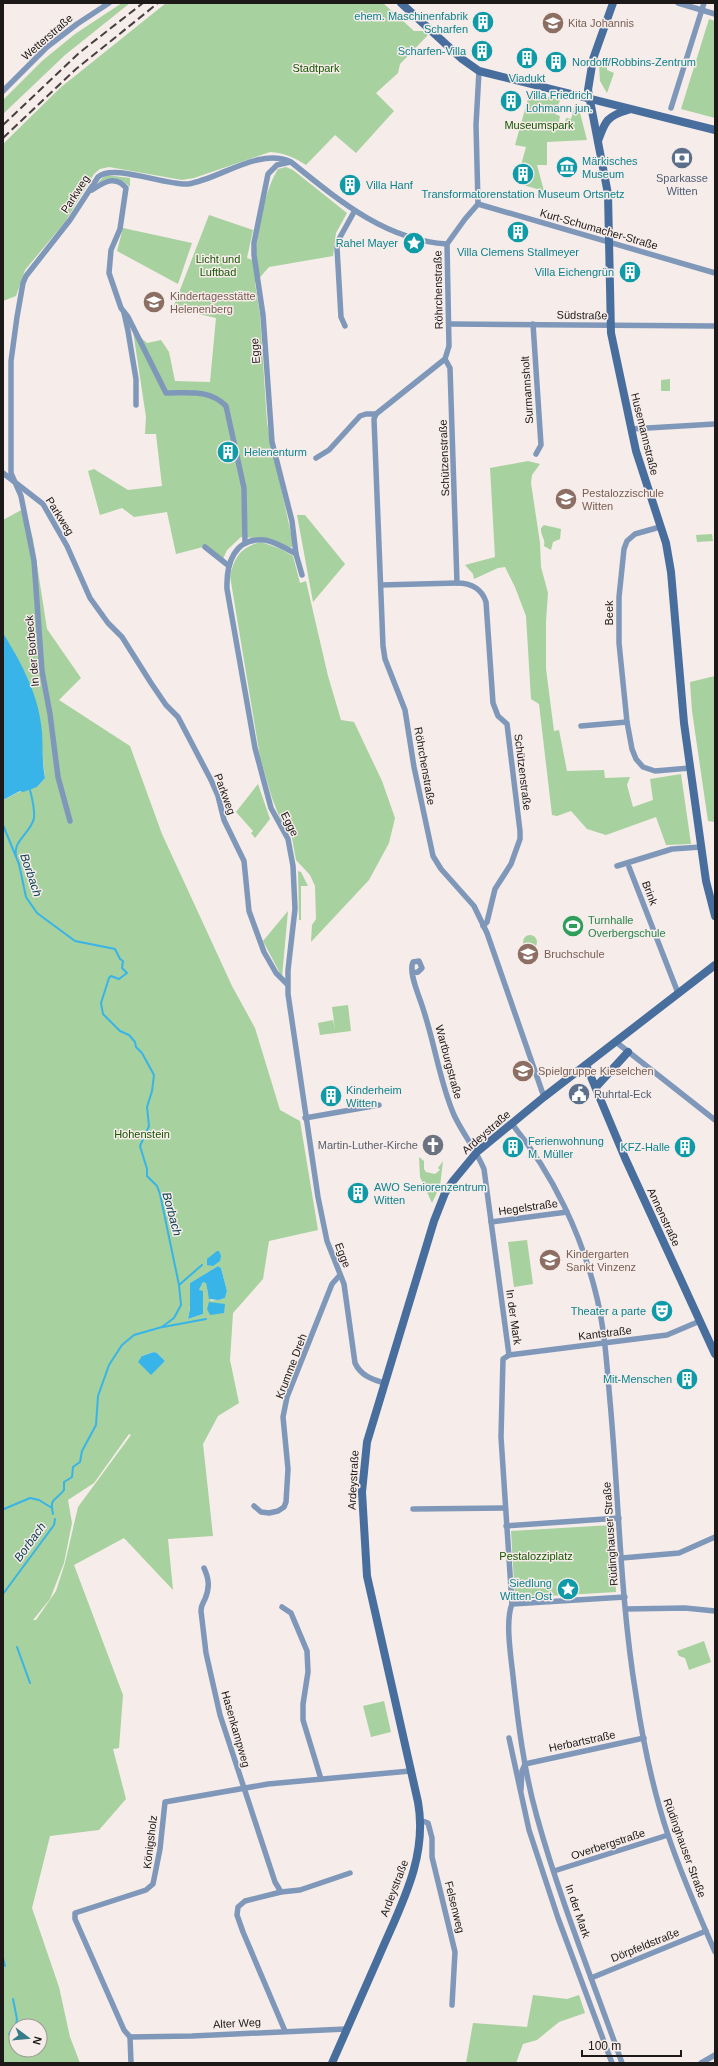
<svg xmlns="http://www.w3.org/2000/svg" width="718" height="2066" font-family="Arial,sans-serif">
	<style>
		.green { fill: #a7d19e; fill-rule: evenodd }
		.water { fill: #38b4e8 }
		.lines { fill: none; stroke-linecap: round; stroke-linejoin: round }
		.stream { stroke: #38b4e8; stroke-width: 2 }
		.street { stroke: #7f98ba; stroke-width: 5.5 }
		.secondary { stroke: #486e9e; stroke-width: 8 }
		.rail { stroke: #45403f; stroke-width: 2; stroke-dasharray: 8 4; stroke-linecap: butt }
		.labels { text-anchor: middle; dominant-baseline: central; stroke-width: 3; stroke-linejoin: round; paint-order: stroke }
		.culture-label { font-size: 11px; fill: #0d838f; stroke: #f6ece9; text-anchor: end }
		.education-label { font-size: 11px; fill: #785e54; stroke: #f6ece9; text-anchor: start }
		.street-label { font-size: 11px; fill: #1c1918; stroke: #f6ece9 }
		.park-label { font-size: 11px; fill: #155500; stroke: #f6ece9 }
		.service-label { font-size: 11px; fill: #4e5e75; stroke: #f6ece9 }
		.leisure-label { font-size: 11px; fill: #27864d; stroke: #f6ece9; text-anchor: start }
		.worship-label { font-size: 11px; fill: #5b616d; stroke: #f6ece9; text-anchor: end }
		.water-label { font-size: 12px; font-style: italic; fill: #0c4156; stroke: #f6ece9 }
	</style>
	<rect width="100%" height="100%" fill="#f6ece9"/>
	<g class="green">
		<path d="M122,3H130L65,55L3,114V100L42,61L75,34Z"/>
		<path d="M166,3H383L414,31H423L428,35L400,64L398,73L376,93L394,111L356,153L335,135L306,165C294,157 284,153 270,152L194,178L182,180L109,167L100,169L94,174L65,222L25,270L16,296L3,301V144L60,88Z"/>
		<path d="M709,19L715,21V118L681,109Z"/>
		<path d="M599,64L607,67V70L614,73L607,93L600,81Z"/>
		<path d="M530,92L560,100L555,114L560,116L558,126L564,128L566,118L571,119L575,106L579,109L587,140L547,142V165H537L544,191L516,183L526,147L515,145Z"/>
		<path d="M286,167L293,170L347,213L336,233L333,256L269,267L255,283L260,315L267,423L293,543L292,547L288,548L268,539L241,537L227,550L223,559L207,546L176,554L167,512L134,517L122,508L100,515L88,471L94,469L128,490L162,486L156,434H145L146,417L133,331L147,343L161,340L169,352L175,381L210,382L216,318L173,308L209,215L253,230L247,258L255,261C258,233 263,193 278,169Z"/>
		<path d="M106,175L130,178V187C118,175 108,177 96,184Z"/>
		<path d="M123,228L192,243L178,284L117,251Z"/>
		<path d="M670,379V391H661V380Z"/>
		<path d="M528,461L540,464L532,475L531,483L540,543L541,567L548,593L546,621V669L554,731L559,730L567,771L604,770L605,778L630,777L627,785L633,807L653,800L650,779L681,774L691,844L666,845L656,817L606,835L587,829L571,811L557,816L552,815L539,704L531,699L526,616L515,587L505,567L498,568L474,579L473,574L465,565L495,557L490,468Z"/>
		<path d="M25,508L33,539L47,629L81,678L59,700L130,746L162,834L232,986L255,1028L280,1110L300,1121L318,1230L269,1241L263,1279L233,1313L230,1360L239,1403L218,1416L203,1444L213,1536L168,1539L173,1590L124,1538L74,1565L123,1695L119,1748L113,1749L126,1799L99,1830L50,1836L32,1908L59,1987L70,2037L80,2063H3V800L21,791L37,787L45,778L38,711L28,679L3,633V520ZM218,1266L221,1268L227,1291L225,1298L211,1301L208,1294L206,1282H203L199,1290L203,1314L188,1319L191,1300L190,1283ZM154,1352L157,1353L165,1361L151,1374L142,1356ZM129,1434L131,1435L78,1507L65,1563L56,1591L36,1620H33L50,1599L64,1563L72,1523L68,1500L94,1483ZM16,2026H40V2050H16Z"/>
		<path d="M297,515H305L345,564L313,602Z"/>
		<path d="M544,525L561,529L560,539L553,542L551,550L544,546C546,539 540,535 541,528Z"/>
		<path d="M712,534L713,541L697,542L696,535Z"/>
		<path d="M261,542L281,549L293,556L300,583L306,581L328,676L341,720L354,722L382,781L395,818L389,843L369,880L311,942L312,925L316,919L315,886L310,875L296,860L292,838L281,821L272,798L260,757L230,576C235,556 241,547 261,542Z"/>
		<path d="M715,676V822L708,821L692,711L690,682Z"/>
		<path d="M258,784L270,819L255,838L251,833L253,831L236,812Z"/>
		<path d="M298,871L301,872L308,886H301V920H299Z"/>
		<path d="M288,911L282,977L263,941Z"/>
		<circle cx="530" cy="942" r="7"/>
		<path d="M348,1005L351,1031L320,1035L318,1023L333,1020L335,1029L332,1007Z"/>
		<path d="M419,1157L424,1161V1169L426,1172L435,1174L440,1170L438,1168L443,1161L440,1186L432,1203L420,1177Z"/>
		<path d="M527,1240L533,1284L514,1287L508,1242Z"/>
		<path d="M612,1525L616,1592L515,1598L511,1531Z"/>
		<path d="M704,1641L711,1662L689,1670L685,1658L679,1656L677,1651Z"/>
		<path d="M384,1701L391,1732L371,1737L363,1706Z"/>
		<path d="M533,1995L567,1999L579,1995L585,2013L559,2022L537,2040L523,2044L516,2063H466L473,2023L527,2027Z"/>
	</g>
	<g class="water">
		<path d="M3,633C22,664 39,695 42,732C43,748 42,762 45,778L37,787L23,792L20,791L3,800Z"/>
		<path d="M217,1251H219L221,1256L220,1261L213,1266L207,1265V1259Z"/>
		<path d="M218,1266L221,1268L227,1291L225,1298L218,1300L209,1299L206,1283L203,1282L199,1290L203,1291V1314L188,1319L190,1308V1283Z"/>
		<path d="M209,1302L225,1304L224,1313L210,1315L207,1309Z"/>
		<path d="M154,1352L157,1353L165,1361L151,1375L138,1362L142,1356Z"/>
	</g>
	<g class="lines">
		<g class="stream">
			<path d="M3,825L19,864L26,897L37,913L75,941L115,949L120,959L123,961L122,968L127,973L119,979L111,976L109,978L101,1003L103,1014L120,1031L129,1035L135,1042L136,1047L142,1053L154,1075L152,1091L147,1107L149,1126L140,1146L147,1169V1176L157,1186L160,1194L179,1285L181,1305L174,1318L162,1327L134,1335L122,1345L109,1365L98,1396L96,1425L82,1451L80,1462L73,1467L72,1477L64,1482V1490C56,1501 49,1497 53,1514"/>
			<path d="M16,856C13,840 31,833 34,818C35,809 32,798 30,790"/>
			<path d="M179,1285L202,1265"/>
			<path d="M163,1327L206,1319"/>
			<path d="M4,1509L30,1498L39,1500L52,1508"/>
			<path d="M3,1594L54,1525L55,1519"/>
			<path d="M17,1647L30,1683"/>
			<path d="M3,1958L5,1966"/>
			<path d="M13,1999L17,2019L16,2025"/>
			<path d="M9,2034L12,2029"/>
		</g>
		<g class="street">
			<path d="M678,3L715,14"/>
			<path d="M479,71L476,125L478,204L465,219L447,244L449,346L445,359L376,414L374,419L383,646L385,659L405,710L414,767L433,856L441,869L474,906L487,933L544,1097"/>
			<path d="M3,91L47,47L77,24L109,3"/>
			<path d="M671,108L704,3"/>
			<path d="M290,162L277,165L268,174L254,243V255L263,315L272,442L292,521L296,554L302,575"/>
			<path d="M92,190C103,183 115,174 126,188L120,229L111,250L109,273L121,308L128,317L166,393C189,393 209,389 226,406L244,488L245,543"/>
			<path d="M478,204L715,273"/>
			<path d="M124,313L128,331L136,379V405"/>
			<path d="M449,324L715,326"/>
			<path d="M533,324L541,445L536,454"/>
			<path d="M345,326L341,317L337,248L339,239L354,212"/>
			<path d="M445,359L450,368L457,583C471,583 482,589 486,602L493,703L498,716L507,724L520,831V839L511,864L495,889L487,922L483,926"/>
			<path d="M631,429L715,424"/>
			<path d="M316,458L329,450L360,416L366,414H376"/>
			<path d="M3,473L43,504L67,546L90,598L108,623L122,637L151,683L166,705L178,717L211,780L218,796L224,820L244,861L249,911L264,952L276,973L287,984"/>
			<path d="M660,527L635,534L627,541L624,549L619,597V643L627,722L632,749L636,759L643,767L655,771L690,768"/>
			<path d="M205,547L229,566"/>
			<path d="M296,554C287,549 276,542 265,540C234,537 226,564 227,589L255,748L271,808L288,839L293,866L295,909L288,970V994L318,1197L327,1241L344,1284L355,1363C361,1376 372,1379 384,1383"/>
			<path d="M381,585L457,583"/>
			<path d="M581,726L627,722"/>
			<path d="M70,821L58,777L50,714L42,671L34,561L21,496L11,473V361L17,317L23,283L26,276L70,220L98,177C113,163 166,186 188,184C220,179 259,147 291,162C337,199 385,240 447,244"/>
			<path d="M617,866L672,849L701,847"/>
			<path d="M629,867L678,993"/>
			<path d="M413,973L418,972L422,968L419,961L413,962C409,971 416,988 419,997C434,1036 438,1078 454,1115C463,1134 476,1150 484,1169L509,1355L503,1359L501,1437L512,1604C505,1621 511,1657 513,1676C518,1723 524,1771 537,1817C560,1900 593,1981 622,2063"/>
			<path d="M616,1042L715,1120"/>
			<path d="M305,1118L379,1105"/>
			<path d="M512,1124C553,1174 582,1235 597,1298C605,1332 607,1367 610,1401C619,1499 620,1599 636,1695C643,1742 653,1790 668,1835C681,1874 698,1913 715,1952"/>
			<path d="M491,1222L567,1212"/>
			<path d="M509,1355L667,1335L700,1321"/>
			<path d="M254,1506L261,1512L269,1513L278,1511L284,1507L286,1502L288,1469L283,1417L287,1397L332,1284L340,1275"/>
			<path d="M413,1509L505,1508"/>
			<path d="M506,1526L619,1518"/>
			<path d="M622,1558L679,1553L715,1537"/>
			<path d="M204,1568C209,1579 210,1587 205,1599C203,1603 201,1605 201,1611L206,1653L220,1715L275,1882L281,1892"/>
			<path d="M512,1604L625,1597"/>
			<path d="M282,1607L291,1613L307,1651L308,1672L303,1704V1720L321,1779"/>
			<path d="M626,1609L685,1608L715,1611"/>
			<path d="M509,1738L529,1830L558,1918L612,2063"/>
			<path d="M525,1764L644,1738"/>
			<path d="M521,1789L522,1771L525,1764"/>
			<path d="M420,1820L428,1823L432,1838V1857L455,1952L452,2005"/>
			<path d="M554,1871L668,1835"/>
			<path d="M591,1978L706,1931"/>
			<path d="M285,2031L243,1932L237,1915L238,1907L245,1901L281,1892L300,1890L350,1873"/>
			<path d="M130,2037L192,2036L346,2029"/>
			<path d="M131,2063L130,2037L124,2030L75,1919V1913L146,1890L153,1884L160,1849L165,1802L268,1784L410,1771"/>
			<path d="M701,2063L715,2055"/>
		</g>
		<g class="secondary">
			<path d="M401,3L462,59L479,71L715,130"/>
			<path d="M613,3L593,59L588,90L608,194L611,333L636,451L666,543L671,572L684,723L706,881L715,916"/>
			<path d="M598,141C605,121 607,116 628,110"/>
			<path d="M586,1065L625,1158L715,1354"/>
			<path d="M596,1087L628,1052"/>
			<path d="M332,2063C348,2027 364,1990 380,1954C401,1905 428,1857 418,1802L367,1576L362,1492L367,1442L434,1221L445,1193L453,1181L477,1152L544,1097L715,965"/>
		</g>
		<g class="rail">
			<path d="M3,125L79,53L143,3"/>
			<path d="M3,138L76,69L158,3"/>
		</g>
	</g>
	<defs>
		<g id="building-disc" transform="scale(1.15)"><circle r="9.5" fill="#0f9aa8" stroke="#f6ece9"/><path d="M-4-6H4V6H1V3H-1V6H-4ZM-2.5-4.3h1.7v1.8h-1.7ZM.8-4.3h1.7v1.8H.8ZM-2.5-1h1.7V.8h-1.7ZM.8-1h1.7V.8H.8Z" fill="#fff"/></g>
		<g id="school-disc" transform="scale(1.15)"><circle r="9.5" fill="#8d6e63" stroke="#f6ece9"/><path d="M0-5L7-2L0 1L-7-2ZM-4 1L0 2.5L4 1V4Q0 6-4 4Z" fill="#fff"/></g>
		<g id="bank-disc" transform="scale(1.15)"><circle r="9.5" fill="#5c6f8a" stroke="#f6ece9"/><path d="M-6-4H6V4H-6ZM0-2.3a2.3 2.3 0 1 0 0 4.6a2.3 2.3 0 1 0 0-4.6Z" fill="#fff"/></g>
		<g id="museum-disc" transform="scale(1.15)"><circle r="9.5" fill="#0f9aa8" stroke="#f6ece9"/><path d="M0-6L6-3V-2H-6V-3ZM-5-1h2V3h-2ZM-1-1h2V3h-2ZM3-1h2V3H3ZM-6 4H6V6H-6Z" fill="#fff"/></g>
		<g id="sight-disc" transform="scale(1.15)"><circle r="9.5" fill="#0f9aa8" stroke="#f6ece9"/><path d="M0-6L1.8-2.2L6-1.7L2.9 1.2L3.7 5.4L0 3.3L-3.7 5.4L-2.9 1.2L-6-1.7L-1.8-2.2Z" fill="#fff"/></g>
		<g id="stadium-disc" transform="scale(1.15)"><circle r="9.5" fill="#2e9e5b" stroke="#f6ece9"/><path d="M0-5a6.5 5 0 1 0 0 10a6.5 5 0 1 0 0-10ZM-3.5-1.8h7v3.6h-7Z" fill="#fff"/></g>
		<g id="civic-disc" transform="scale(1.15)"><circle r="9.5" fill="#5c6f8a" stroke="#f6ece9"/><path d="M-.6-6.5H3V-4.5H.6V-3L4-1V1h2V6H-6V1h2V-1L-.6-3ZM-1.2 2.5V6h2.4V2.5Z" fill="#fff"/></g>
		<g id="church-disc" transform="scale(1.15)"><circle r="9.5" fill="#6b7280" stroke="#f6ece9"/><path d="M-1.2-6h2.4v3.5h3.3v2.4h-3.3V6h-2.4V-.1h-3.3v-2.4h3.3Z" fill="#fff"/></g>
		<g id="theatre-disc" transform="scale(1.15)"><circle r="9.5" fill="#0f9aa8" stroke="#f6ece9"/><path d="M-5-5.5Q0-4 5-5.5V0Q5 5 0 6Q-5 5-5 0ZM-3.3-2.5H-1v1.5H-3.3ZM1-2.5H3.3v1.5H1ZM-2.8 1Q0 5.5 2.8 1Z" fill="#fff"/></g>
	</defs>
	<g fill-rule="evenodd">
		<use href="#building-disc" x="483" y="22"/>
		<use href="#school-disc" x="553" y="23"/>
		<use href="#building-disc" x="482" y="51"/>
		<use href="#building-disc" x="527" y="58"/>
		<use href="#building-disc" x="556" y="62"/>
		<use href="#building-disc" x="511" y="101"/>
		<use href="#bank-disc" x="682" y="158"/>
		<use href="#museum-disc" x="567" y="167"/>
		<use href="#building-disc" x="523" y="174"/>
		<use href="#building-disc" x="350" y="185"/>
		<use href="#building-disc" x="518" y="232"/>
		<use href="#sight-disc" x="414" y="243"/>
		<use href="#building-disc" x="630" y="272"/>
		<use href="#school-disc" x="154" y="302"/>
		<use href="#building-disc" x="228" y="452"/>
		<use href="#school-disc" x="566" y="499"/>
		<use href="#stadium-disc" x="573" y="926"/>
		<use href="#school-disc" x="528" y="954"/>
		<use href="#school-disc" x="523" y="1071"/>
		<use href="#civic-disc" x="579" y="1094"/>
		<use href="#building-disc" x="331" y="1096"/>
		<use href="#church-disc" x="433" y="1145"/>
		<use href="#building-disc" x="513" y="1147"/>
		<use href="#building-disc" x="685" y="1147"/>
		<use href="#building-disc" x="358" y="1193"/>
		<use href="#school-disc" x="550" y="1260"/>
		<use href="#theatre-disc" x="662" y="1311"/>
		<use href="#building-disc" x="687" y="1379"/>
		<use href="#sight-disc" x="568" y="1589"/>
	</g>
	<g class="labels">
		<g class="culture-label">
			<text x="468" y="16">ehem. Maschinenfabrik<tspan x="468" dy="13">Scharfen</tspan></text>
			<text x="466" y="51">Scharfen-Villa</text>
			<text x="572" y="62" text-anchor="start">Nordoff/Robbins-Zentrum</text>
			<text x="527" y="78" text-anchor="middle">Viadukt</text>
			<text x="526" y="95" text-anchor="start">Villa Friedrich<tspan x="526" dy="13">Lohmann jun.</tspan></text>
			<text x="582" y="161" text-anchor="start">Märkisches<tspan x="582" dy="13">Museum</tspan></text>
			<text x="366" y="185" text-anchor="start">Villa Hanf</text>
			<text x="523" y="194" text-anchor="middle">Transformatorenstation Museum Ortsnetz</text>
			<text x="398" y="243">Rahel Mayer</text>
			<text x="518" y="252" text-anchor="middle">Villa Clemens Stallmeyer</text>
			<text x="614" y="272">Villa Eichengrün</text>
			<text x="244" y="452" text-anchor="start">Helenenturm</text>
			<text x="346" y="1090" text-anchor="start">Kinderheim<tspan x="346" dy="13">Witten</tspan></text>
			<text x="528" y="1141" text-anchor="start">Ferienwohnung<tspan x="528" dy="13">M. Müller</tspan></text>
			<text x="670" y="1147">KFZ-Halle</text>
			<text x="374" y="1187" text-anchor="start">AWO Seniorenzentrum<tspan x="374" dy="13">Witten</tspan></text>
			<text x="646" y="1311">Theater a parte</text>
			<text x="672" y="1379">Mit-Menschen</text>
			<text x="552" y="1583">Siedlung<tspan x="552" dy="13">Witten-Ost</tspan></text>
		</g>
		<g class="education-label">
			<text x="568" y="23">Kita Johannis</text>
			<text x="170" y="296">Kindertagesstätte<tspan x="170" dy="13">Helenenberg</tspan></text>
			<text x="582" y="493">Pestalozzischule<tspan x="582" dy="13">Witten</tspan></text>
			<text x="544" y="954">Bruchschule</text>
			<text x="538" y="1071">Spielgruppe Kieselchen</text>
			<text x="566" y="1254">Kindergarten<tspan x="566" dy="13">Sankt Vinzenz</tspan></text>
		</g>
		<g class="street-label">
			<text transform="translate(47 37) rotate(-41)">Wetterstraße</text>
			<text transform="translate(75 194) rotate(-57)">Parkweg</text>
			<text transform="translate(599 229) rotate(16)">Kurt-Schumacher-Straße</text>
			<text transform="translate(438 290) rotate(-91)">Röhrchenstraße</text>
			<text transform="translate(582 315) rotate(1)">Südstraße</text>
			<text transform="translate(255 351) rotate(-94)">Egge</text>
			<text transform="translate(527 390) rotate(-94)">Surmannsholt</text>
			<text transform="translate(645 434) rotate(76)">Husemannstraße</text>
			<text transform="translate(444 458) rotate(-92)">Schützenstraße</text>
			<text transform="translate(60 516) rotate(58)">Parkweg</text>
			<text transform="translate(609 613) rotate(-90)">Beek</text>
			<text transform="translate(32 651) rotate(-95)">In der Borbeck</text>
			<text transform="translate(425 766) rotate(80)">Röhrchenstraße</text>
			<text transform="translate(523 772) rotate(83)">Schützenstraße</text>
			<text transform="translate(225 794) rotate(70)">Parkweg</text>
			<text transform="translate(290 824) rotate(63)">Egge</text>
			<text transform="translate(650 893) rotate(69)">Brink</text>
			<text transform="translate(449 1062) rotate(75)">Wartburgstraße</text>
			<text transform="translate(486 1132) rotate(-41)">Ardeystraße</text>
			<text transform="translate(528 1207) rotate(-8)">Hegelstraße</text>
			<text transform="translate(664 1217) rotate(65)">Annenstraße</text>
			<text transform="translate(343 1255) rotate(69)">Egge</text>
			<text transform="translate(514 1317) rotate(82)">In der Mark</text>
			<text transform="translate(605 1333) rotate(-7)">Kantstraße</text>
			<text transform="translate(291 1366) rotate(-69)">Krumme Dreh</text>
			<text transform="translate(353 1480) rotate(-87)">Ardeystraße</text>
			<text transform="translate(610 1534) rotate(-94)">Rüdinghauser Straße</text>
			<text transform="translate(236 1729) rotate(74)">Hasenkampweg</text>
			<text transform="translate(582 1741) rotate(-12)">Herbartstraße</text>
			<text transform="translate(150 1842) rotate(-83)">Königsholz</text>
			<text transform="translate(608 1844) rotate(-18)">Overbergstraße</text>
			<text transform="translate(685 1848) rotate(70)">Rüdinghauser Straße</text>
			<text transform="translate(394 1888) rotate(-69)">Ardeystraße</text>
			<text transform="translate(455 1907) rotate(76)">Felsenweg</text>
			<text transform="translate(578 1911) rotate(71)">In der Mark</text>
			<text transform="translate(645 1945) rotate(-22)">Dörpfeldstraße</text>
			<text transform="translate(237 2023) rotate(-3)">Alter Weg</text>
		</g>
		<g class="park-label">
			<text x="316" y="68">Stadtpark</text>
			<text x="539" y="125">Museumspark</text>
			<text x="218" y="259">Licht und<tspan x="218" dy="13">Luftbad</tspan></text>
			<text x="142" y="1134">Hohenstein</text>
			<text x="536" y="1556">Pestalozziplatz</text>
		</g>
		<g class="service-label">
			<text x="682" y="178">Sparkasse<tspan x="682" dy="13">Witten</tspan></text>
			<text x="594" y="1094" text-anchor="start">Ruhrtal-Eck</text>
		</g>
		<g class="leisure-label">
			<text x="588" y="920">Turnhalle<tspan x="588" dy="13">Overbergschule</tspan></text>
		</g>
		<g class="worship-label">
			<text x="418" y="1145">Martin-Luther-Kirche</text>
		</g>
		<g class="water-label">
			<text transform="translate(31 875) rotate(71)">Borbach</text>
			<text transform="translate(172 1214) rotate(75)">Borbach</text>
			<text transform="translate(30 1542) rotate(-54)">Borbach</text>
		</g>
	</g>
	<rect width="718" height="2066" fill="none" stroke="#1c1918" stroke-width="8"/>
	<g transform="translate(28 2038) rotate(106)"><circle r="19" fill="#f6ece9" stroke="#9f9895"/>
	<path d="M0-3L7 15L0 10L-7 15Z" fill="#377d89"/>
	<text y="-6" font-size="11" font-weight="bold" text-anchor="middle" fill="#1c1918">N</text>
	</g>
	<path d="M582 2050v6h99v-6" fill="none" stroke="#1c1918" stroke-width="2"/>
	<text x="588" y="2050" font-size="12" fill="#1c1918" stroke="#f6ece9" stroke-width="3" paint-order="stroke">100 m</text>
</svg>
